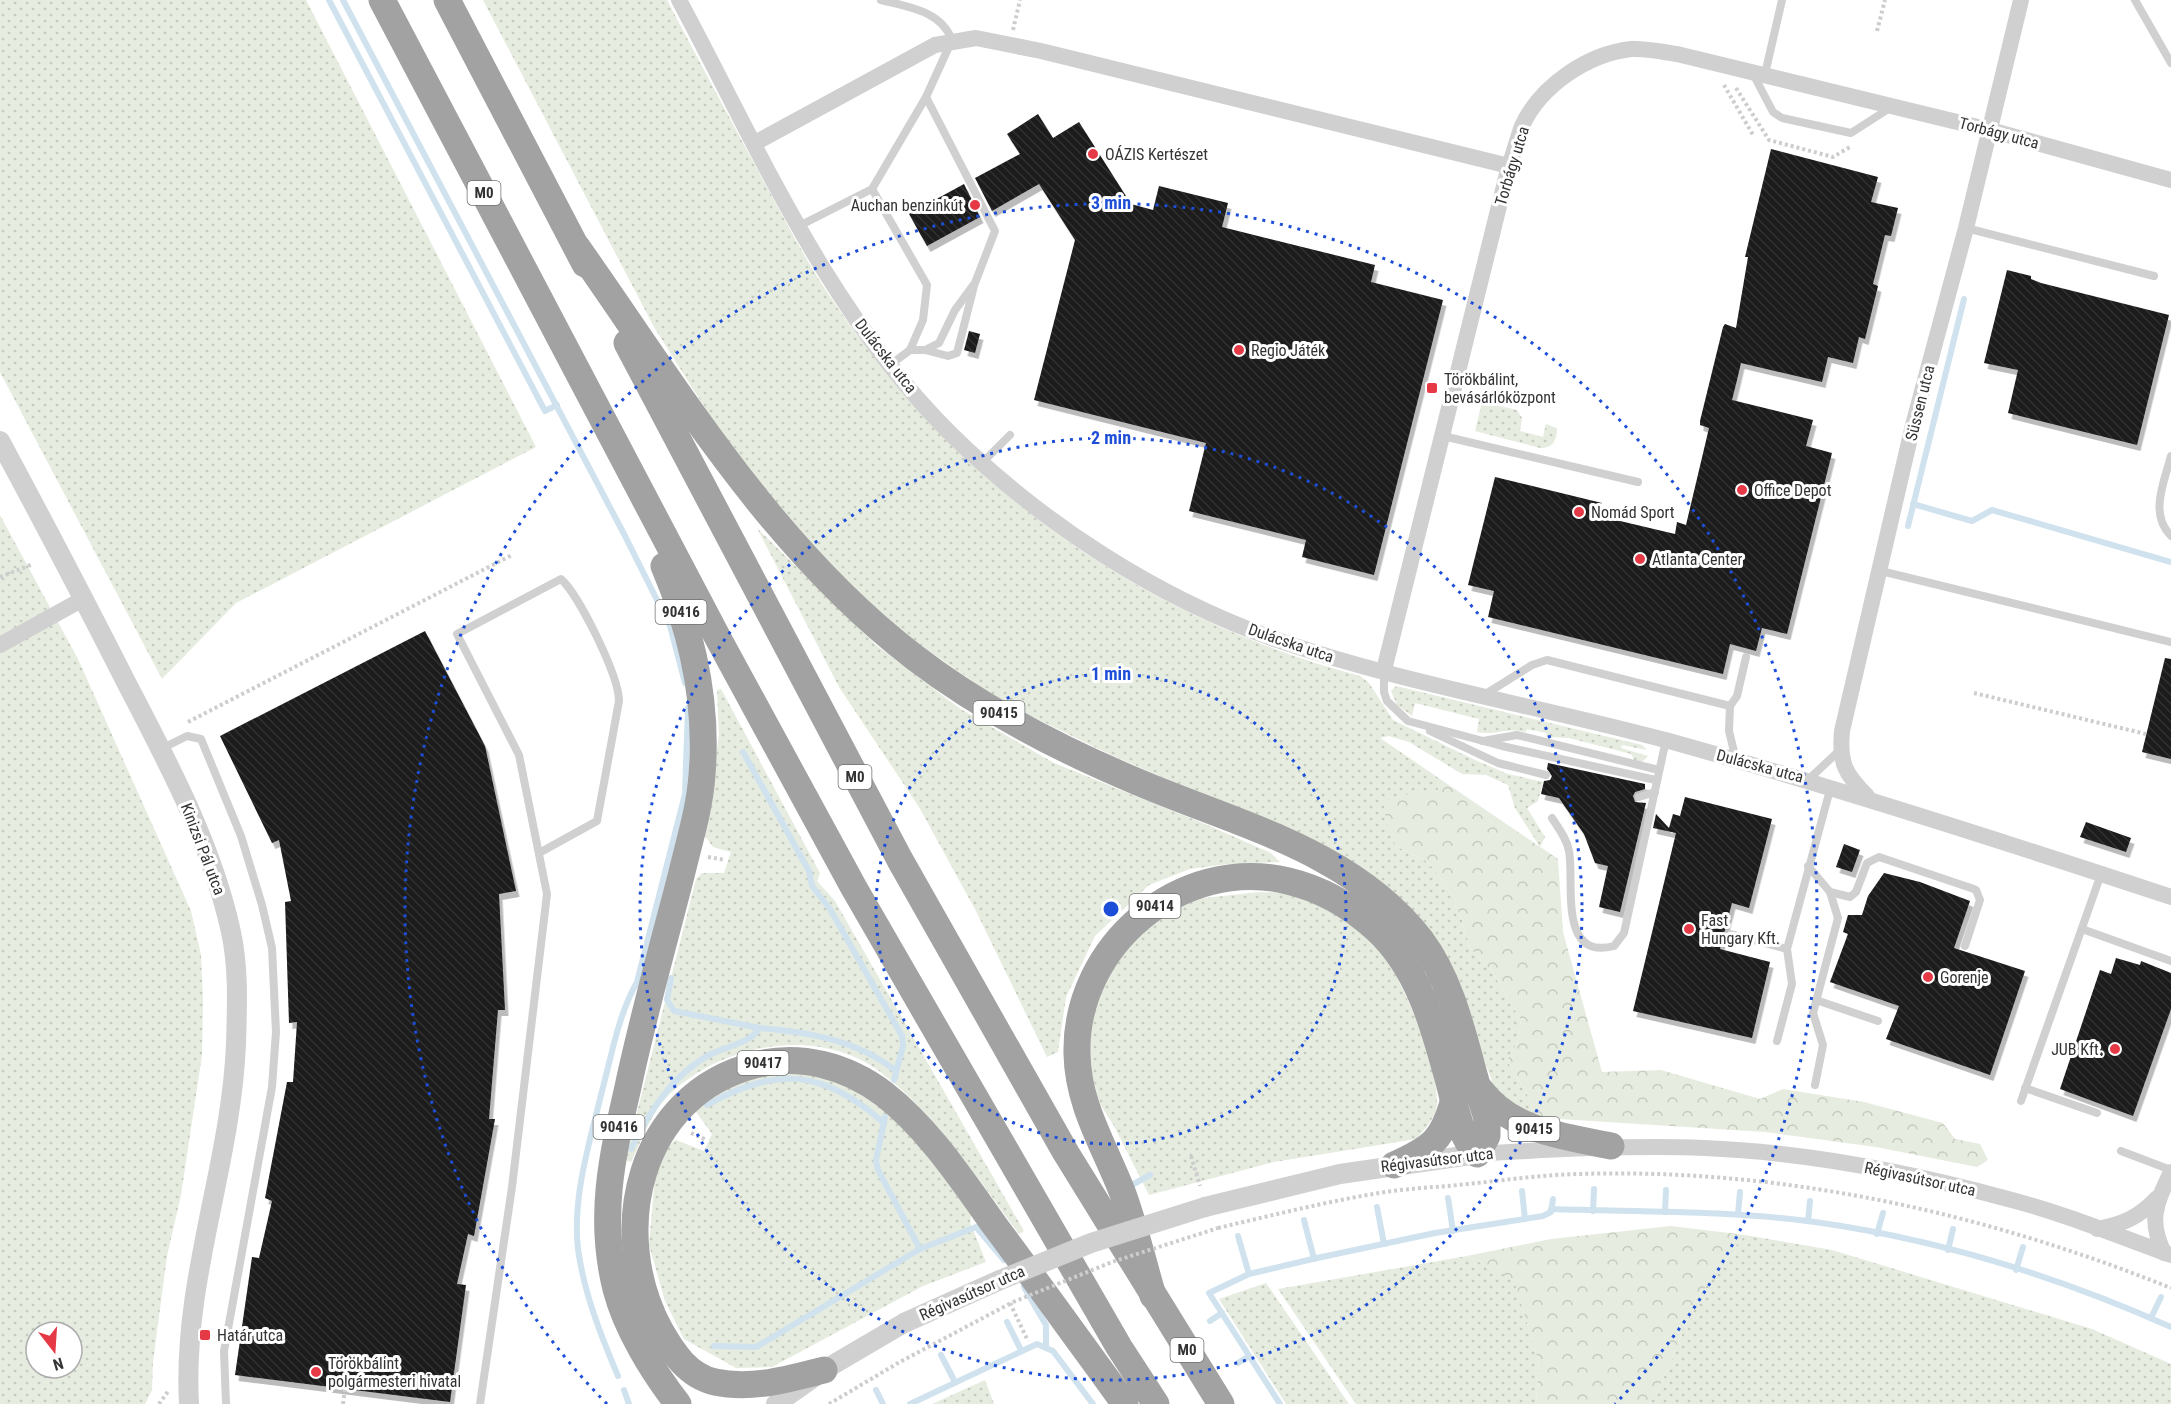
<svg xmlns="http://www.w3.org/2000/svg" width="2171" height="1404" font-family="'Roboto Condensed',sans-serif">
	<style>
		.grass { fill: url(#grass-dots); fill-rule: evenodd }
		.forest { fill: url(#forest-crowns) }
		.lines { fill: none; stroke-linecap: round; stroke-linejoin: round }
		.stream { stroke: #cfe2ee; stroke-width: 6 }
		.building { fill: url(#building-back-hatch); filter: url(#shadow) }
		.path { stroke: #cdcdcd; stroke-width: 4; stroke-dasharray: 3 3; stroke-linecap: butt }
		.service { stroke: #d0d0d0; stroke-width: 8 }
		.minor { stroke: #d0d0d0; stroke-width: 16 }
		.tertiary { stroke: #d0d0d0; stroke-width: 20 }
		.trunk { stroke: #a2a2a2; stroke-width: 27 }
		.path-bridge { stroke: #cdcdcd; stroke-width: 4; stroke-dasharray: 3 3; stroke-linecap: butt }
		.tertiary-bridge { stroke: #d0d0d0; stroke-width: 20 }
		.ring { fill: none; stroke: #1d4ed8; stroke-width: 3; stroke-dasharray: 3 6 }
		.poi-dot { fill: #e63946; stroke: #fff; stroke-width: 2 }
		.labels { text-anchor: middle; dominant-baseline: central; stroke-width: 6; stroke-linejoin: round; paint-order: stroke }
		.shield { fill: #fff; stroke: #707070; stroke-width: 1.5 }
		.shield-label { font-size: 15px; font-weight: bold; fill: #333 }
		.street-label { font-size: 16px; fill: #333; stroke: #fff }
		.poi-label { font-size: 16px; fill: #333; stroke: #fff; text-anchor: start }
		.centre { fill: #1d4ed8; stroke: #fff; stroke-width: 3 }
		.ring-label { font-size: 18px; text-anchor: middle; font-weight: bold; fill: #1d4ed8; stroke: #fff; stroke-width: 6; stroke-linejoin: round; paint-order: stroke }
	</style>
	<defs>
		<pattern id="grass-dots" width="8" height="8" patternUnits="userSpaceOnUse" patternTransform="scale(1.5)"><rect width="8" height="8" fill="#e6ecdf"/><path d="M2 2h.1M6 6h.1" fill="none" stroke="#c6cbc0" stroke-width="1.8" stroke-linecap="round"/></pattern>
		<pattern id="forest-crowns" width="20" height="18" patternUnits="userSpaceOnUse" patternTransform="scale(1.5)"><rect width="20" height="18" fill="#e6ecdf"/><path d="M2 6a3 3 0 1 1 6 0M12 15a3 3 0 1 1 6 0" fill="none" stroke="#c6cbc0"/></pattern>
		<pattern id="building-back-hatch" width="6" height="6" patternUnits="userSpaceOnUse" patternTransform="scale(1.5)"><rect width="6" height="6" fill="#1a1a1a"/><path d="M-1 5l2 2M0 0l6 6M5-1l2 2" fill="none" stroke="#333"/></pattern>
		<filter id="shadow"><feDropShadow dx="3.5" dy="6" stdDeviation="0" flood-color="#0004"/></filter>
	</defs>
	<rect width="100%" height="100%" fill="#fff"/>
	<g class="grass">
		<path d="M0,0H306L536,447L236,603L162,679L0,372Z"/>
		<path d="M483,0H667C698,59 730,119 762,178C783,216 803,256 827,292C955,485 1136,616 1360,676L1369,683L1393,720L1475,760L1508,774L1543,782L1538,801L1527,808L1545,837L1540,847L1515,808L1508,785L1486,775L1462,774L1409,742L1389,736L1380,738L1443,781L1435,794H1409L1396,846L1428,862L1447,887L1462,920L1469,947L1491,970L1521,1020L1518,1042L1507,1060C1518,1083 1528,1088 1534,1114L1513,1105L1495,1089L1447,960L1257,818L1111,755L1003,702L891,625L806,551L734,454L654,327Z"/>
		<path d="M1482,402L1517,410L1522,418L1520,431L1543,437L1546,424L1556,428L1557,432C1555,443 1552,448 1540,448L1475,431Z"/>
		<path d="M0,515L78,659L191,911L201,955L203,1000L202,1055L181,1195L167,1256L153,1362L152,1390L145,1404H0ZM36,1332H72V1368H36Z"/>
		<path d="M757,528L876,645L959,708L1054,763L1205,824L1271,853L1280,862L1227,864L1190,869L1149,885L1095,936L1066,997L1058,1052L1047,1057L976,911L919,807L839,687Z"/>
		<path d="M1396,686L1642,745L1647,750L1622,745L1621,748L1648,756L1641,763L1635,761L1631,754L1569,738L1547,737L1546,733L1527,729L1526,732C1503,727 1497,736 1477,732L1479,719L1415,703L1412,716L1397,705L1391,691Z"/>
		<path d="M721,689L820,873L817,881L835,901L1024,1231L1019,1234C978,1179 938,1117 883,1074C820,1024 719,1043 666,1098C650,1116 641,1141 631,1162L625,1160L696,879L702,873H724L731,852L713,847L705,836L719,735L717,690Z"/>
		<path d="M1259,892C1269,893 1282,891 1291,894C1313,900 1357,922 1372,939C1400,971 1438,1061 1437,1104C1437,1116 1424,1130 1416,1139L1274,1162L1149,1195L1114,1126L1100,1104L1088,1059L1091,1016L1103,983L1126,945L1156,917L1196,899Z"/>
		<path d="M782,1071C796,1073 814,1072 828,1076C892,1095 933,1164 971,1215L970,1222L986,1262L923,1286L772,1367L736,1368L684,1339L665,1301L649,1245L655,1178L667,1147L676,1140L704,1151L712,1134L696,1112L698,1109L740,1080Z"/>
		<path d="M1745,1235L1832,1250L2092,1329L2171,1364V1404H1649C1665,1381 1673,1353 1684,1328C1701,1290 1718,1267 1745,1235Z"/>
		<path d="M1467,1256L1514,1279L1539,1363L1536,1404H1356L1278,1289Z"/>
		<path d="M1266,1283L1349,1404H1286L1219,1299Z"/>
		<path d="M985,1380L994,1404H932Z"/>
	</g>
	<g class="forest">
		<path d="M1443,781L1558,859L1563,932L1602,1072L1661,1070L1760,1099L1783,1089L1864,1102L1943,1123L1955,1139L1980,1144L1988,1160L1977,1167L1876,1147L1765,1132L1544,1118L1534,1114C1528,1088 1518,1083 1507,1060L1518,1042L1521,1020L1491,970L1469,947L1462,920L1447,887L1428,862L1396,846L1389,832L1384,808L1385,801L1409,794H1435Z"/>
		<path d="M1671,1226L1745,1235C1718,1267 1701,1290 1684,1328C1673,1353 1665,1381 1649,1404H1536L1539,1363L1514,1280L1467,1256L1551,1239Z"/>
	</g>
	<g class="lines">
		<g class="stream">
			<path d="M329,0L545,411L557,405"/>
			<path d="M343,0L624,534L670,626L685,683"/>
			<path d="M1913,504L1972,521L1992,510L2171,562"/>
			<path d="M1908,526L1964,299"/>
			<path d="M743,752L809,871L812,886L830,909L902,1036L903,1046L894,1080"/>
			<path d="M671,978L667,1000L674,1011L760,1028"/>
			<path d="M707,1105C778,1065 823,1070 884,1123"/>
			<path d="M885,1117L876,1160L878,1170L920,1249"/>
			<path d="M631,1149C649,1112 673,1074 711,1054C728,1046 750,1043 760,1028C808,1032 857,1040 896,1071"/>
			<path d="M1130,1186L1150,1175"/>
			<path d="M1522,1191L1525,1219"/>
			<path d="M1448,1198L1453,1231"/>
			<path d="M1377,1207L1384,1244"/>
			<path d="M1551,1209C1639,1212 1727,1210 1815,1222C1936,1239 2059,1277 2171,1327"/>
			<path d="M1593,1211L1594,1189"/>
			<path d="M1665,1212L1666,1190"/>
			<path d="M1738,1214L1740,1192"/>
			<path d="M1304,1220L1314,1259"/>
			<path d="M1808,1221L1810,1201"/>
			<path d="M1877,1234L1883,1213"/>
			<path d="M1238,1236L1249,1274"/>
			<path d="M1948,1250L1953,1229"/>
			<path d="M2016,1270L2023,1247"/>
			<path d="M1024,1287L1046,1325V1346"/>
			<path d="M2151,1318L2161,1297"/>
			<path d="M1210,1321L1222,1313"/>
			<path d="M1007,1322L1021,1350"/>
			<path d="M714,1346L756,1347L920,1249L976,1227L1004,1260"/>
			<path d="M941,1355L955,1382"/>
			<path d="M1238,1363L1249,1356"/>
			<path d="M618,1376C601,1336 584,1293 578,1249C572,1197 590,1141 602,1091C612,1054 618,1016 637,982L685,794L688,708"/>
			<path d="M624,1390L629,1404"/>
			<path d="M876,1390L883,1404"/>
			<path d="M910,1404L1037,1344L1053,1351L1093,1404"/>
			<path d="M1280,1404L1209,1293L1249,1274L1317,1258L1435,1233L1543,1216L1551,1212L1553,1199"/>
		</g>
	</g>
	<g class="building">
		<path d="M1038,114L1053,138L1079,122L1131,204L1153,210L1159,186L1228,203L1222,227L1375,265L1371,282L1443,300L1374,575L1302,557L1306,540L1189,511L1206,443L1034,400L1075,240L1039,184L992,211L975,178L1020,154L1007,134Z"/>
		<path d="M1771,149L1878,177L1871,202L1898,208L1891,236L1885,235L1873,284L1878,286L1865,339L1859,337L1853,363L1828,357L1822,382L1741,363L1737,380L1732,400L1813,420L1806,446L1832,453L1787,634L1762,628L1756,651L1730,644L1723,674L1488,617L1494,591L1468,585L1495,477L1602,503L1599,516L1675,534L1677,522L1686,525L1709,428L1700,425V421L1723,327L1725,324L1736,328L1748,257H1745Z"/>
		<path d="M964,184L980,217L927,246L909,214Z"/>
		<path d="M2007,270L2031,276V279L2041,283L2169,315L2137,445L2008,413L2018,370L1984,363Z"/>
		<path d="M969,331L980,334L975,353L964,350Z"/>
		<path d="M425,631L485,746L516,891L499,894L505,1010H498L489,1119H495L474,1236L468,1234L457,1284L466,1285L450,1402L235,1375L252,1257L259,1258L272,1201L265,1198L287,1082H293L297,1022L289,1023L285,902L291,901L279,840L272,843L220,736Z"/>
		<path d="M2165,658L2171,659V759L2142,752Z"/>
		<path d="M1548,763L1645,784V789L1635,792L1633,796L1635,802L1646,803L1620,912L1599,907L1608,866L1595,863L1584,834L1559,798L1541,794L1544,781L1550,780L1552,776L1547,769Z"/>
		<path d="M1685,797L1772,819L1749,908L1732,903L1720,949L1770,962L1752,1038L1633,1011L1676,833L1653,828L1656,814L1669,828L1673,814L1680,816Z"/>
		<path d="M2086,822L2131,838L2126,852L2080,837Z"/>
		<path d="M1844,844L1860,850L1852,872L1836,867Z"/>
		<path d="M1884,873L1920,882L1970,901L1954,948L2025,971L1990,1075L1886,1039L1899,1006L1830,982L1848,934L1843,932L1848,915H1862L1868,896Z"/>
		<path d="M2116,958L2140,965L2141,961L2171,973V1009L2133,1116L2060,1089L2100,970L2111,974Z"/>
	</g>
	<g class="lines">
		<g class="path">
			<path d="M1013,30L1020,0"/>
			<path d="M1877,31L1885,0"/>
			<path d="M1724,85L1753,135"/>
			<path d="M1736,88L1769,140L1833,157L1850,147"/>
			<path d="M0,577L33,564"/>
			<path d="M1974,693L2146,734"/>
			<path d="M188,722L512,555"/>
			<path d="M708,857L725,860"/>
			<path d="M691,1133L707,1140"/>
			<path d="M1191,1156L1200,1186"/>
			<path d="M1218,1228C1273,1215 1329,1201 1385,1192C1413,1188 1440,1187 1468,1184C1497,1181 1526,1177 1555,1175C1766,1164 1977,1210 2171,1288"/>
			<path d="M1010,1303L1028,1341"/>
			<path d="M159,1404L169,1390"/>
			<path d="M343,1404L345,1389"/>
			<path d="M829,1404L898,1363L1013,1302"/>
		</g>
		<g class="service">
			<path d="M881,0C909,7 941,11 952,40L926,97L872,189L927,285L923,320L910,350L890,365"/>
			<path d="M2135,0L2171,63"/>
			<path d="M1752,72L1773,112L1782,118L1851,133L1893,106"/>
			<path d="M1765,74L1782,0"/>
			<path d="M797,227L872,189"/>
			<path d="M1966,228L2154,276"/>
			<path d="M910,350H925L939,343L955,310L975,283L995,231L926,97"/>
			<path d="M925,350L948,356L957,353L974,286"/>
			<path d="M1443,436L1638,482"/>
			<path d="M2171,456C2164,482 2149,514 2171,536"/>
			<path d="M982,463L1010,435"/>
			<path d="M1881,571L2171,642"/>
			<path d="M1384,671V692L1387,701L1408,721L1502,746L1656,780"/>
			<path d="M1484,695L1532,665L1547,660L1730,706L1729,731L1736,760"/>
			<path d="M1730,706L1737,696L1746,657"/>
			<path d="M1430,731L1498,763L1546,775"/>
			<path d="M1483,741L1517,735L1659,770"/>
			<path d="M161,749L187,736L201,739L241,836L262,905L272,948L276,1032L272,1087L224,1351L226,1404"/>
			<path d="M1809,779L1840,750"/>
			<path d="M1639,797L1655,792"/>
			<path d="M1552,818C1559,829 1567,839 1569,851C1575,880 1557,961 1614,946L1624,933L1666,740"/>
			<path d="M1808,866L1830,892L1838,918L1813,1013L1823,1045L1815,1085"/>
			<path d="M1830,892L1850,897L1856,892L1867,863L1879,857L1971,888L1976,890L1980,900L1965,946"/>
			<path d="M2082,929L2171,961"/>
			<path d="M1731,934L1787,949"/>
			<path d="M1816,1000L1878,1021"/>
			<path d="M1777,1041L1792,984L1787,949L1831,786"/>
			<path d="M2025,1088L2097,1113"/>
			<path d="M2021,1101L2101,874"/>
			<path d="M2121,1151L2171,1170"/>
			<path d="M480,1404L512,1187L547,894L519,755L457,634L561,579C579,595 619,676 619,701L597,821L539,853"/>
		</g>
		<g class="minor">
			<path d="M679,0C760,151 828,313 952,435C1043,524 1157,598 1277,640C1405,684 1539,706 1669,741C1838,788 2005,842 2171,897"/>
			<path d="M755,143L935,45L976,38L1041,51L1509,166"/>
			<path d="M0,645L83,599"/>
			<path d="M1384,670L1509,166C1514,153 1517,139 1522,126C1541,85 1588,54 1631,49C1646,48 1663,52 1677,54L1990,130L2171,180"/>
			<path d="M1867,796C1845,774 1839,763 1842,731L1913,425L1966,228L2021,0"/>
			<path d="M1477,1154C1552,1149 1628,1145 1704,1148C1806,1152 1909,1172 2008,1199C2063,1213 2118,1236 2171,1255"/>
			<path d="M2097,1229C2123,1224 2138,1218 2157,1198"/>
			<path d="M2164,1253C2148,1220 2156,1204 2171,1172"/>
		</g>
		<g class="tertiary">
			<path d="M0,441C43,521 85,601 126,682C167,761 212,844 231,932C239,969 237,1007 236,1044C231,1166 182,1281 189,1404"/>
			<path d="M1205,1207L1340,1174L1477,1154"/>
			<path d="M776,1404L824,1370L904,1323L1000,1280"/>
		</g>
		<g class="trunk">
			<path d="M382,0L719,640L854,888L1119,1347L1156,1404"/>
			<path d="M447,0L585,264"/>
			<path d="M577,247C679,392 772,548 914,657C982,709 1059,749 1138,782C1236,824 1353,851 1421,940C1459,991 1467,1060 1487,1118V1136L1477,1154C1460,1136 1456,1109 1450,1086C1435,1031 1420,969 1376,929C1351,906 1322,889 1288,881C1181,855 1074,946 1077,1054C1078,1106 1105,1147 1123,1194C1135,1227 1143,1262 1153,1296"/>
			<path d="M627,343L900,860L1066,1153L1221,1404"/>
			<path d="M664,566C692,632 708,702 702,774C700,808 689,842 681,876C663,946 643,1016 628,1087C612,1157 598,1217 616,1289C626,1328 653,1372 678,1404"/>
			<path d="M1480,1089C1510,1131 1564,1136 1611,1146"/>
			<path d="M1394,1165C1432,1148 1443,1140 1454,1099"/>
			<path d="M824,1370C788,1379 752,1390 715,1382C688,1376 673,1353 660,1330C607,1232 638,1095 755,1065C800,1053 847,1066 884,1094C929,1129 962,1180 995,1226C1039,1285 1082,1345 1125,1404"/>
		</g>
		<path class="path-bridge" d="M1013,1302L1112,1262L1218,1228"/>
		<path class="tertiary-bridge" d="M1000,1280L1091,1243L1205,1207"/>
	</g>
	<g class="ring">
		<circle cx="1111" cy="909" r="235"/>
		<circle cx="1111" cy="909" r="471"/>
		<path d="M607 1404A706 706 0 1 1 1615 1404"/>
	</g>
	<g class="poi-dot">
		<circle cx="1093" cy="154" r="6"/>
		<circle cx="975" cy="205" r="6"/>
		<circle cx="1239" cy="350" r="6"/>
		<rect x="1426" y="382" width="12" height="12" rx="3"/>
		<circle cx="1742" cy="490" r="6"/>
		<circle cx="1579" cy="512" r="6"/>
		<circle cx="1640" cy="559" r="6"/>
		<circle cx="1689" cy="929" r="6"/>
		<circle cx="1928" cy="977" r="6"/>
		<circle cx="2115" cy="1049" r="6"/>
		<rect x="199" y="1329" width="12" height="12" rx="3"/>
		<circle cx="316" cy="1372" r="6"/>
	</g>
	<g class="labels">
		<g class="shield">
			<rect x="467.5" y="181" width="33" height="24" rx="4.5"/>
			<rect x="655.5" y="600" width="51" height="24" rx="4.5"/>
			<rect x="973.5" y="701" width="51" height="24" rx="4.5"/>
			<rect x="838.5" y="765" width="33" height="24" rx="4.5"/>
			<rect x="1129.5" y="894" width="51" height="24" rx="4.5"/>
			<rect x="737.5" y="1051" width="51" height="24" rx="4.5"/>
			<rect x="593.5" y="1115" width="51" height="24" rx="4.5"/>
			<rect x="1508.5" y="1117" width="51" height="24" rx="4.5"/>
			<rect x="1170.5" y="1338" width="33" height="24" rx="4.5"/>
		</g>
		<g class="shield-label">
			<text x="484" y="193">M0</text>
			<text x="681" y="612">90416</text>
			<text x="999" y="713">90415</text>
			<text x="855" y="777">M0</text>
			<text x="1155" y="906">90414</text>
			<text x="763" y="1063">90417</text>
			<text x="619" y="1127">90416</text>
			<text x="1534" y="1129">90415</text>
			<text x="1187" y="1350">M0</text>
		</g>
		<g class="street-label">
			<text transform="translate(1999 133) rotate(15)">Torbágy utca</text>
			<text transform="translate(1512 166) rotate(-73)">Torbágy utca</text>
			<text transform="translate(886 356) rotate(52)">Dulácska utca</text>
			<text transform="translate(1920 403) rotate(-76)">Süssen utca</text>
			<text transform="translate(1291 643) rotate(19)">Dulácska utca</text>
			<text transform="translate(1760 766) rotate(15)">Dulácska utca</text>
			<text transform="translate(203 849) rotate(69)">Kinizsi Pál utca</text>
			<text transform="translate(1437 1160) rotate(-7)">Régivasútsor utca</text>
			<text transform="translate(1920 1179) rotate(12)">Régivasútsor utca</text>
			<text transform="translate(972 1293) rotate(-24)">Régivasútsor utca</text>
		</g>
		<g class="poi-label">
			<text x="1105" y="154">OÁZIS Kertészet</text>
			<text x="963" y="205" text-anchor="end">Auchan benzinkút</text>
			<text x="1251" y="350">Regio Játék</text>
			<text x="1444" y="379">Törökbálint,<tspan x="1444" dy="18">bevásárlóközpont</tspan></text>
			<text x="1754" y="490">Office Depot</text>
			<text x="1591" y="512">Nomád Sport</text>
			<text x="1652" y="559">Atlanta Center</text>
			<text x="1701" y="920">Fast<tspan x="1701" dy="18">Hungary Kft.</tspan></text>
			<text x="1940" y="977">Gorenje</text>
			<text x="2103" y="1049" text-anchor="end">JUB Kft.</text>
			<text x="217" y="1335">Határ utca</text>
			<text x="328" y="1363">Törökbálint<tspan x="328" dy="18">polgármesteri hivatal</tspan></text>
		</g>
	</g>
	<circle cx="1111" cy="909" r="9" class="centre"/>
	<g class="ring-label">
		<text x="1111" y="209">3 min</text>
		<text x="1111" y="444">2 min</text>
		<text x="1111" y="680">1 min</text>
	</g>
	<g transform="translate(54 1350) rotate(163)"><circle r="28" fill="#ffffff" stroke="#adadad" stroke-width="1.5"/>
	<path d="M0-4.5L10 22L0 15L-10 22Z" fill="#e63946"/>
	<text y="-9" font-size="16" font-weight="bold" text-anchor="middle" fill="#333333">N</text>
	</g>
</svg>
